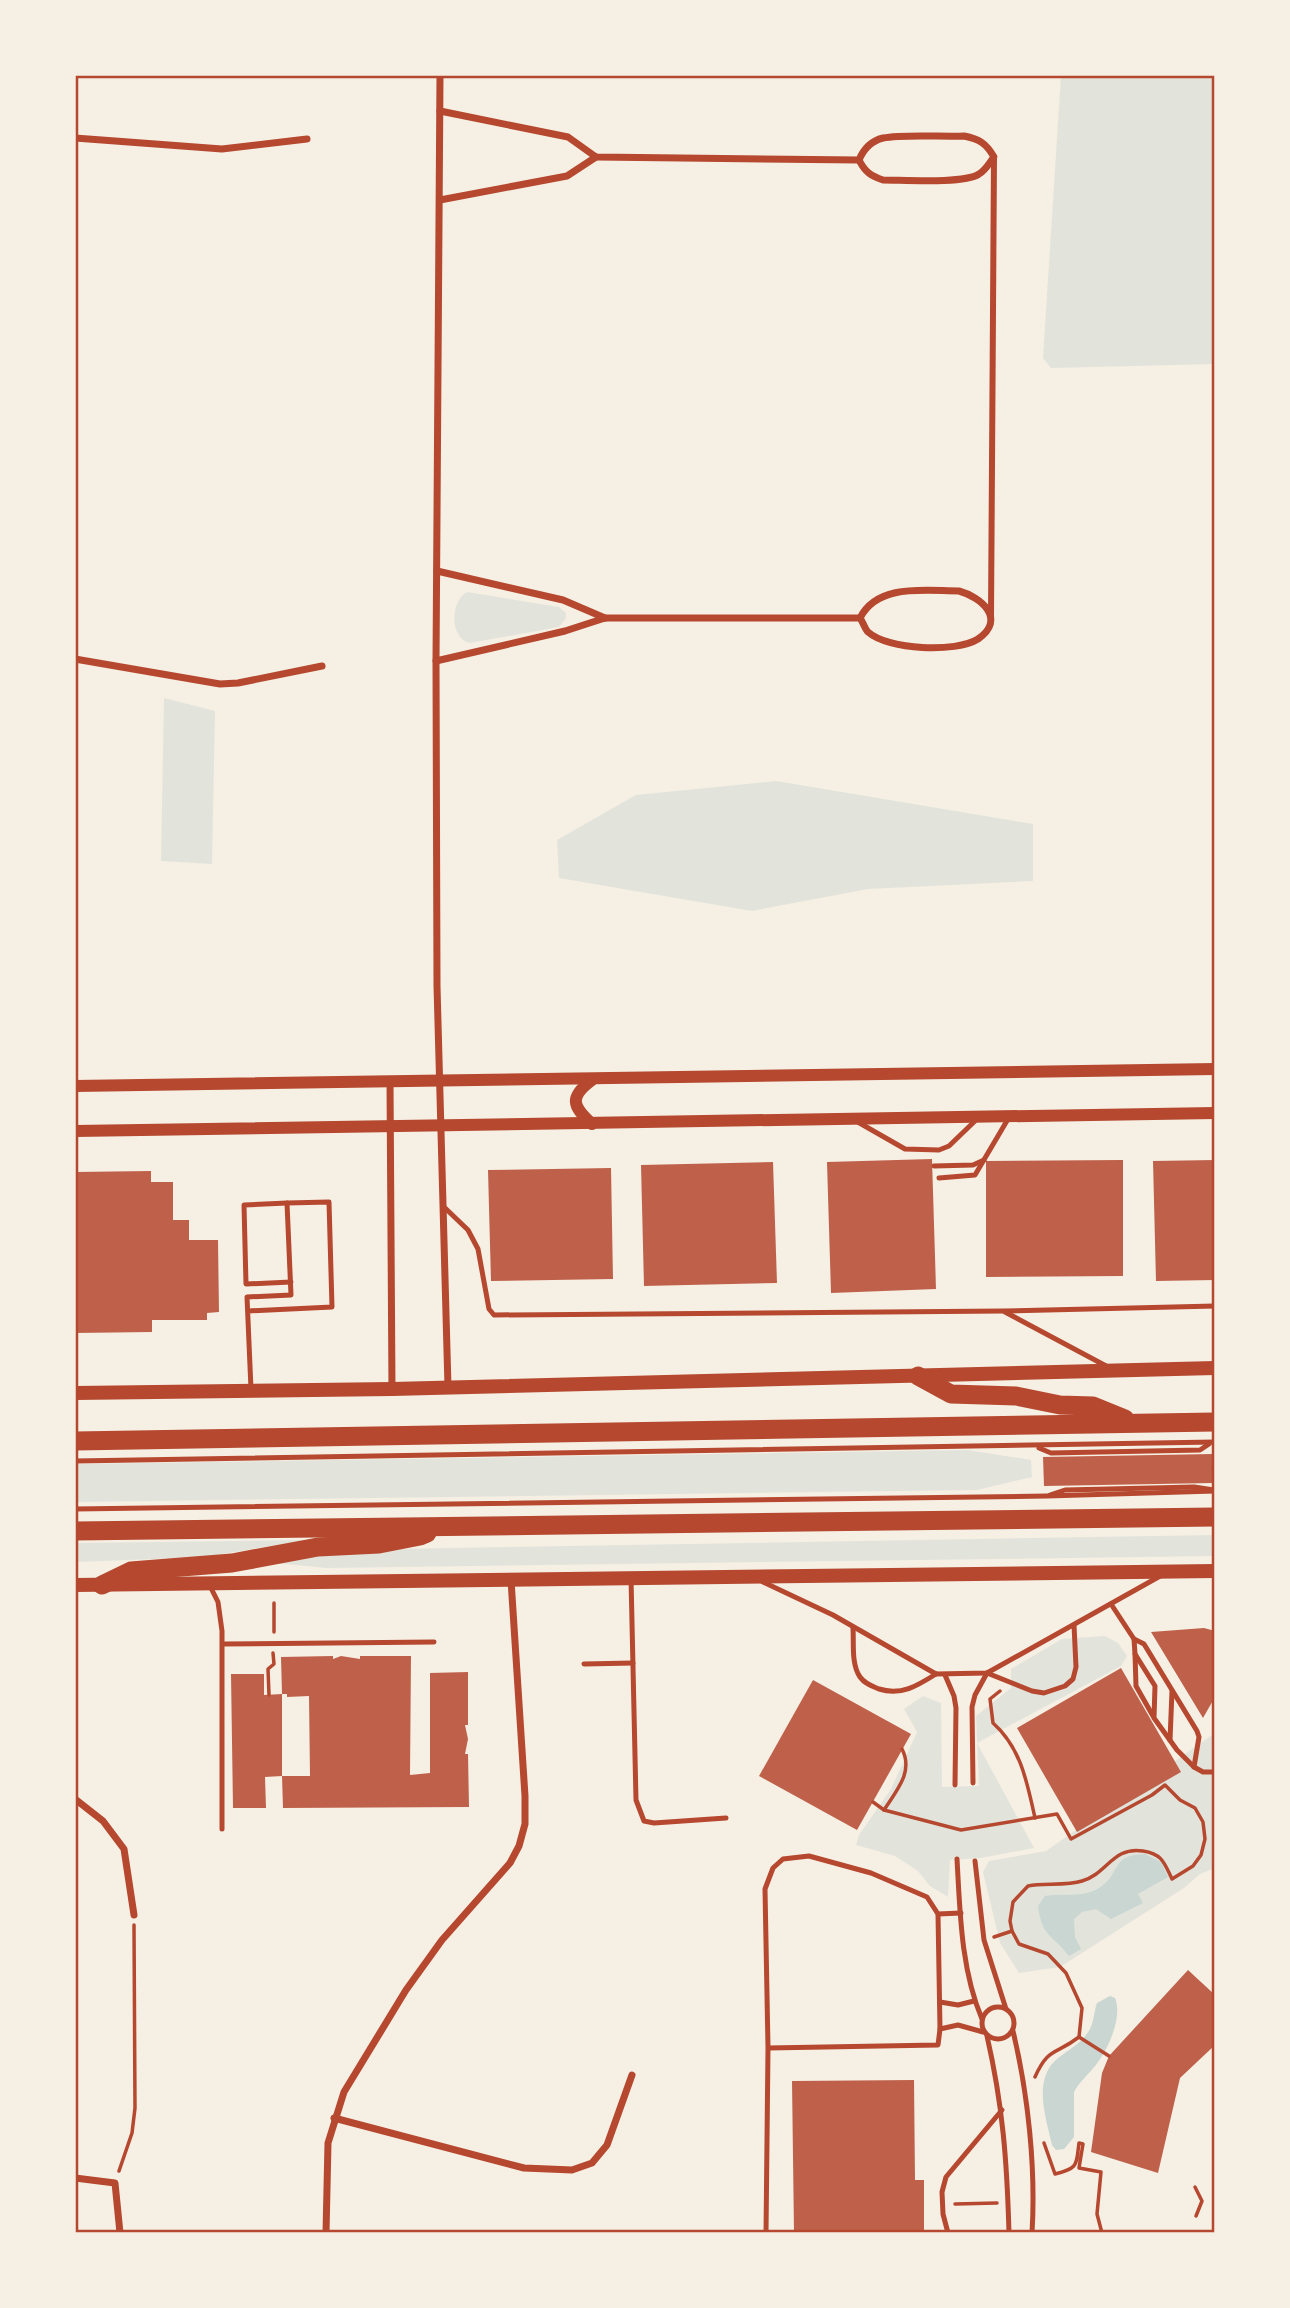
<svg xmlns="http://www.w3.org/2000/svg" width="1290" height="2308" font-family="'IBM Plex Serif',serif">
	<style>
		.green { fill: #e2e4dc }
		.water { fill: #c9d6d2 }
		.building { fill: #bf614a; fill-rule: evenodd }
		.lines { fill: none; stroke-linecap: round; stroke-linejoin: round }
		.path { stroke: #b5482f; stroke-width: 3.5 }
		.service { stroke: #b5482f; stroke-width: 5 }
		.pedestrian { stroke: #b5482f; stroke-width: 6 }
		.minor { stroke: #b5482f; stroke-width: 7 }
		.tertiary { stroke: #b5482f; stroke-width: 12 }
		.secondary { stroke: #b5482f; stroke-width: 14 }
		.trunk { stroke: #b5482f; stroke-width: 19 }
		.neatline { fill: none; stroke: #b5482f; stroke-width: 2.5 }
	</style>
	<rect width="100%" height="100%" fill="#f6efe4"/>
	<g class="green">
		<path d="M1061,75H1215V364L1051,368L1043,358Z"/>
		<path d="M467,592L559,607L566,613V618L559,627L470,643C449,638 450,601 467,592Z"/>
		<path d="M164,698L215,711L212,864L161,861Z"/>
		<path d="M776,781L1033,824V881L868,889L752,911L559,878L557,840L636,795Z"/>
		<path d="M968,1450L1031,1460L1032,1477L977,1490L75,1502V1464Z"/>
		<path d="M1215,1535V1556L326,1568L266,1562L330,1550Z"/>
		<path d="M307,1540L205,1557L75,1562V1543Z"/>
		<path d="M1105,1636L1118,1643L1127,1656L1121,1666L977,1743L1034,1848L981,1858L950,1860L948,1897L930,1886L918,1871L895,1856L856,1845L859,1835L891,1789L917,1732L904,1709L923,1696L941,1703L942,1787L979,1786L976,1716L1011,1688V1669L1062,1639Z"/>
		<path d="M1215,1733V1868L1200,1874L1184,1888L1060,1967L1019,1973L1000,1943L983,1872L989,1861L1046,1851Z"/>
	</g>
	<g class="water">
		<path d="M1145,1854L1161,1862L1168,1877L1138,1894L1143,1903L1111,1919L1096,1909L1082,1912L1074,1919L1075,1937L1081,1949L1069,1956C1052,1934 1042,1937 1038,1906L1045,1896C1061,1893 1084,1898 1099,1888C1122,1874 1109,1855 1145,1854Z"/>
		<path d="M1110,1996L1115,1998C1123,2017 1108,2050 1095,2066C1088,2075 1079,2082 1074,2092V2137L1064,2149L1056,2150L1052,2145C1046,2118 1032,2079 1058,2058C1070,2049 1082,2043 1090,2029C1094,2021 1094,2012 1097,2003Z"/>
	</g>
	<g class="building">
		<path d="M932,1159L936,1289L831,1293L827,1162Z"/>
		<path d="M1123,1160V1276L986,1277V1161Z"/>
		<path d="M1215,1160V1280L1156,1281L1153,1161Z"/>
		<path d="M773,1162L777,1283L644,1286L641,1165Z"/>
		<path d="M611,1168L613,1279L491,1281L488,1170Z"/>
		<path d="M151,1171V1182H173V1220H189V1240H218L219,1312L207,1313V1320H152V1332L75,1333V1172Z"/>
		<path d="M1213,1454V1483L1044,1486L1043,1457Z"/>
		<path d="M1204,1628L1215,1631V1697L1203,1718L1151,1632Z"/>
		<path d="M333,1656V1659L341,1656L360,1659V1656H411L410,1775L430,1773V1673L468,1672V1725H465L468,1739L465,1754H468L469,1807L283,1808L282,1776L265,1777L266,1808H233L231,1674H264V1695L282,1694L281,1657ZM282,1694H287V1697L309,1696L310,1776H282Z"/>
		<path d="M1121,1668L1181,1772L1077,1832L1017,1728Z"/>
		<path d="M813,1680L911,1734L857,1830L759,1776Z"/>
		<path d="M1188,1970L1215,1995V2045L1180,2078L1158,2173L1091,2152L1102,2073L1109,2056Z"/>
		<path d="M914,2080L915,2180H924V2232L794,2233L792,2081Z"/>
	</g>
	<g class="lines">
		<g class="path">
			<path d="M1213,1469H1215"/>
			<path d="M274,1632V1603"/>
			<path d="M1000,1691L990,1699L993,1723C1021,1748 1027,1782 1035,1818"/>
			<path d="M269,1695L268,1669L274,1664L273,1653"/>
			<path d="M873,1802L884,1810L961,1830L1057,1814L1071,1839L1152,1795L1165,1785L1180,1800L1195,1808L1203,1822L1205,1839L1201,1855L1193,1866L1172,1879C1164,1862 1162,1854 1143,1851C1113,1846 1107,1874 1082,1881C1067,1886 1044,1883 1028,1886L1013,1902L1010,1921L1012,1931L1019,1944L1048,1954L1066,1973L1082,2008L1079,2037C1056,2055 1048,2047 1035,2077"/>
			<path d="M884,1810C896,1791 914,1772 902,1749"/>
			<path d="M994,1937L1012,1931"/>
			<path d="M1079,2037L1109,2056"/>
			<path d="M1044,2143L1055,2174C1079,2168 1076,2165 1079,2143L1083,2144L1079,2168L1101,2172L1097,2214L1102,2233"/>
			<path d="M119,2171L132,2133L135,2108L134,1925"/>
			<path d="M1195,2187L1202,2201L1196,2216"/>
			<path d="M955,2204L997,2203"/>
		</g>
		<g class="service">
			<path d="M856,1121L905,1149L939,1150L949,1146L977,1119"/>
			<path d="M934,1166L973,1165L984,1160"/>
			<path d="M939,1178L975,1175L1008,1119"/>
			<path d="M287,1203L244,1205L246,1284L291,1282"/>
			<path d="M444,1207L468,1230L478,1249L489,1309L494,1315L1004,1311L1215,1306"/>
			<path d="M248,1311L332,1307L329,1202L287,1203L291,1295L247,1297L251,1389"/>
			<path d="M1005,1312L1108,1367"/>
			<path d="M1039,1448L1051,1453L1200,1450L1209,1444"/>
			<path d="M75,1461L1215,1442"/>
			<path d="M1050,1495L1065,1490L1194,1487L1214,1490"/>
			<path d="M75,1509L1047,1496L1215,1491"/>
			<path d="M631,1578L636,1800L644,1821L654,1823L726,1818"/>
			<path d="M763,1582L833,1615L936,1674L987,1673L1162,1575"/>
			<path d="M210,1586L218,1602L222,1631V1829"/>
			<path d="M1111,1604L1134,1639L1144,1644L1197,1731L1199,1737L1194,1767"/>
			<path d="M853,1628C854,1643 851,1664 860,1677C865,1684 872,1686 879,1689C901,1696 917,1686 936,1674"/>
			<path d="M1134,1639L1135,1654L1155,1686L1154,1718L1177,1750L1194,1767L1203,1772H1215"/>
			<path d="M223,1644L434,1642"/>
			<path d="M1135,1654L1136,1686L1153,1716"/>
			<path d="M584,1664L633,1663"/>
			<path d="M987,1673L1032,1691L1044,1693L1065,1686L1073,1679L1076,1667L1074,1625"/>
			<path d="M945,1675L954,1696L956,1708L955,1785"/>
			<path d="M1170,1740L1172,1691"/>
			<path d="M973,1783L972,1707L975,1695L987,1673"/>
			<path d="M957,1859C960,1912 961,1970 982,2019"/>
			<path d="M975,1861L984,1940L1006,2009"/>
			<path d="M938,1914L961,1913"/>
			<path d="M940,2002L958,2005L974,2001"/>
			<circle cx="998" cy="2023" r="16"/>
			<path d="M940,2029L958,2025L983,2032"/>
			<path d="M1013,2031C1028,2094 1036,2168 1032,2233"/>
			<path d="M987,2036C1003,2106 1007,2162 1009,2233"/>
			<path d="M766,2233L768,2048L765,1889L773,1868L783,1859L809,1856L871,1873L927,1897L938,1914L940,2029L938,2045L768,2048"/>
			<path d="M948,2233L943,2214L942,2192L946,2177L1002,2110"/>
		</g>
		<path class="pedestrian" d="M991,617L994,157"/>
		<g class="minor">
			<path d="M440,75L436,661L437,986L448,1387"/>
			<path d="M440,111L568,137L596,157L859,160"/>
			<path d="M964,136C979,139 986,143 994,157C989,163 986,170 979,174C964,184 904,180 883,180C871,176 865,172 859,160C864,148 871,141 883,138C903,134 942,137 964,136Z"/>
			<path d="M75,138L222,149L307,139"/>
			<path d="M440,200L567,176L596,157"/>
			<path d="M437,571L563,600L605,618"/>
			<path d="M959,591C981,597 1007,619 978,639C956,653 888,650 868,632C865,629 863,622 860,618C878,583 925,591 959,591Z"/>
			<path d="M75,659L220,684L238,683L322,666"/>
			<path d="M436,661L565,631L605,618H860"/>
			<path d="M390,1082L392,1389"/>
			<path d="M75,1799L103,1821L124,1849L134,1915"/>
			<path d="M334,2118L524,2168L572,2170L592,2163L607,2145L632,2075"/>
			<path d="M75,2178L115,2183L120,2233"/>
			<path d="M326,2233L328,2143L344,2092L406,1990L442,1940L510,1863L519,1846L525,1824V1796L511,1580"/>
		</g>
		<g class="tertiary">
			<path d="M592,1080C569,1097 572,1106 592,1124"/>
			<path d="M75,1086L1215,1069"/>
			<path d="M75,1131L1215,1113"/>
		</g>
		<g class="secondary">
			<path d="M75,1393L392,1389L1215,1368"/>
			<path d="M75,1585L1215,1571"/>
		</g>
		<g class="trunk">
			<path d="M918,1376L951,1394L1016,1396L1060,1405L1093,1406L1125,1419"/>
			<path d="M75,1441L1215,1422"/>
			<path d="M75,1531L1215,1517"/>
			<path d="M102,1585L131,1571L232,1563L318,1547L379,1544L420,1536L427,1533"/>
		</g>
	</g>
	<rect width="1290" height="2308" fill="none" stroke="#f6efe4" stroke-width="154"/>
	<rect x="77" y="77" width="1136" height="2154" class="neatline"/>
</svg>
